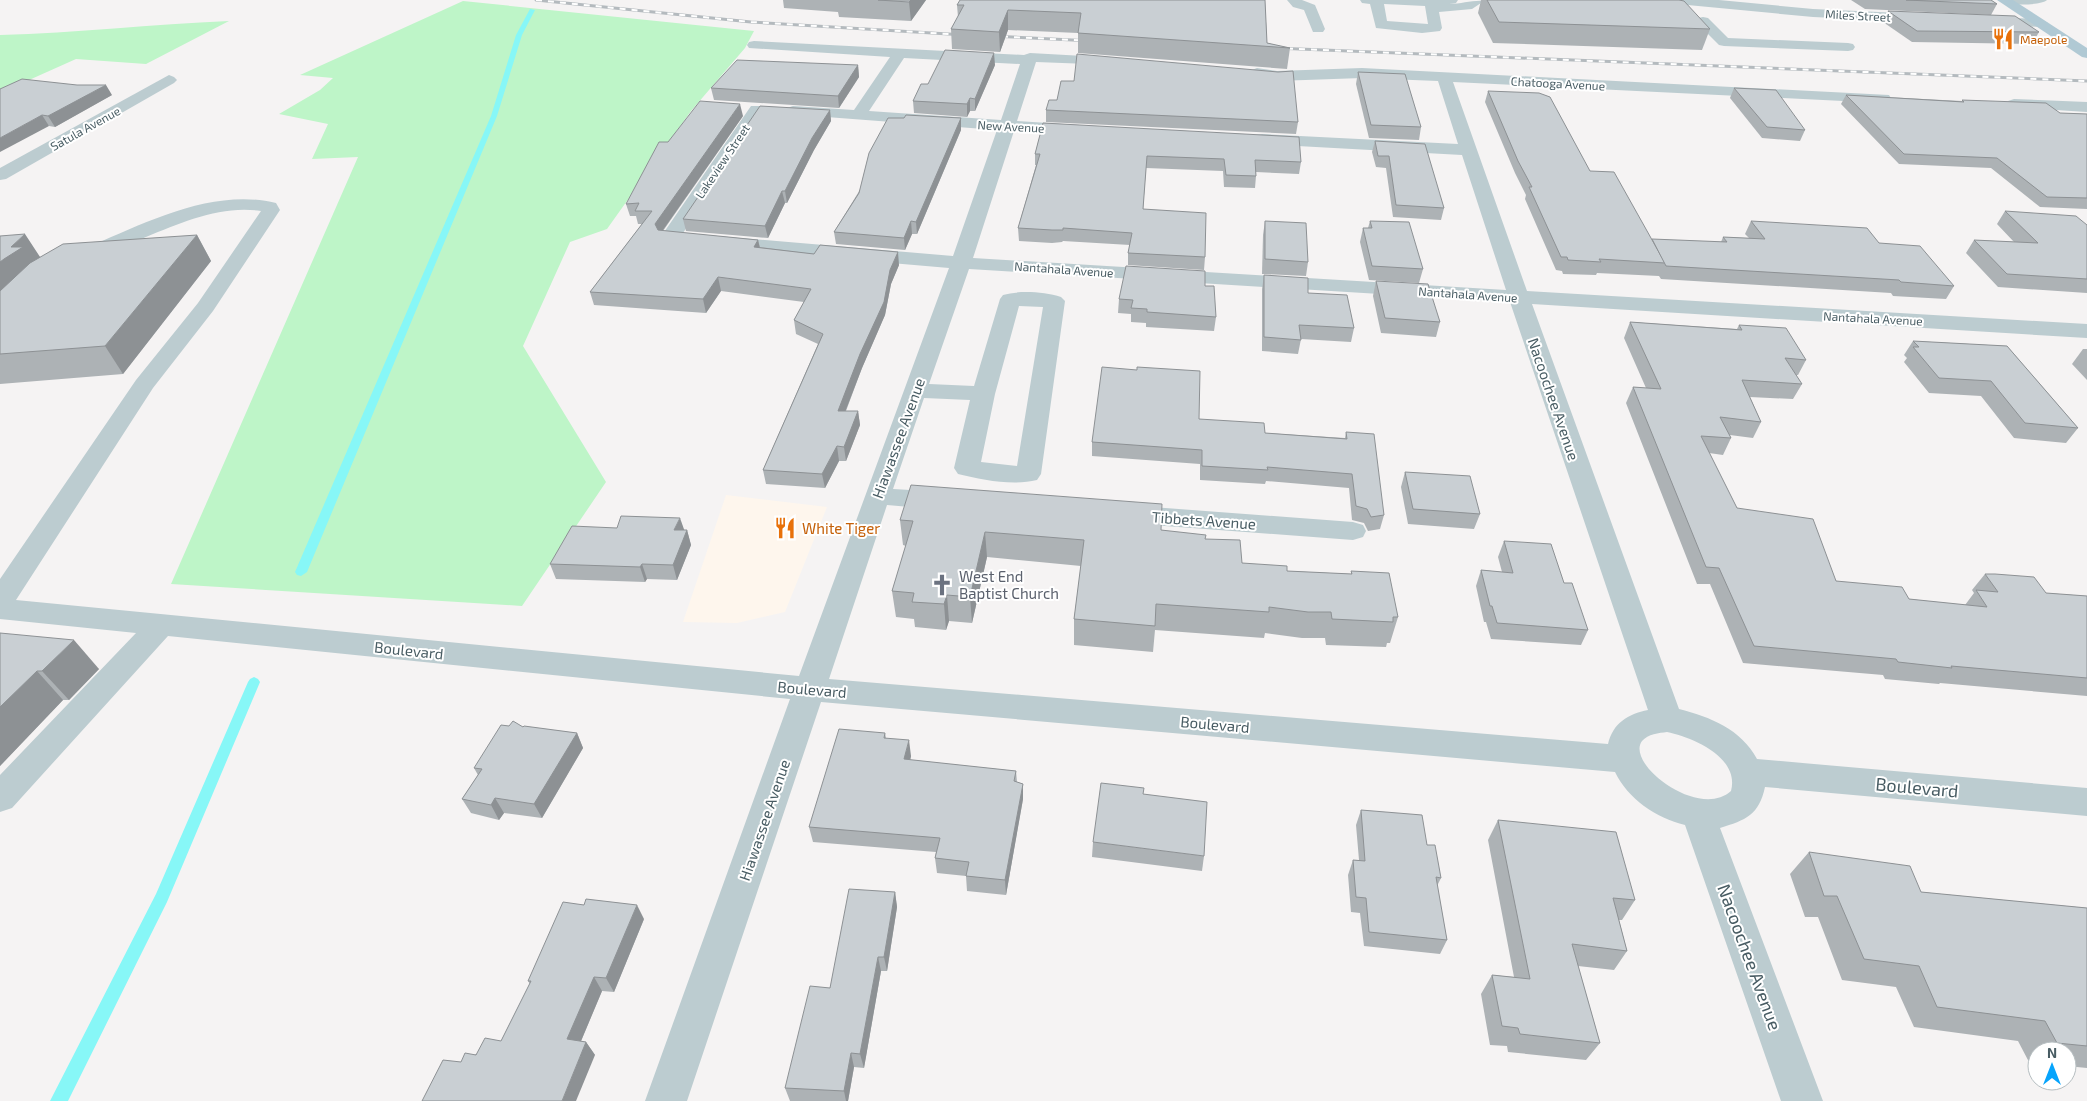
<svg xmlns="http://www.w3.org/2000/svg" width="2087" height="1101" font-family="'Exo 2',sans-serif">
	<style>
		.commercial { fill: #fef6ed }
		.green { fill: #bef5c8 }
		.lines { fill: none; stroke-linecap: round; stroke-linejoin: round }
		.stream { fill: #87f7f7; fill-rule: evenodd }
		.minor { fill: #bcccd0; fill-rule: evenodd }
		.major { fill: #b0c9d4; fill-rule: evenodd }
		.rail-casing { stroke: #b4babe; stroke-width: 3 }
		.rail { stroke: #fff; stroke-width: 2; stroke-dasharray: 6; stroke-linecap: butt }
		.wall { fill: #adb2b5 }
		.shaded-wall { fill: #8d9194 }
		.building { fill: #c9cfd3; stroke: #8d9194 }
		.labels { text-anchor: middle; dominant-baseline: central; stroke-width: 4; stroke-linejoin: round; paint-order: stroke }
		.far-street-label { font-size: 12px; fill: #485c63; stroke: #fff }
		.far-food-label { font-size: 12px; fill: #c56008; stroke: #fff; text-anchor: start }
		.street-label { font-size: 15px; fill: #485c63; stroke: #fff }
		.food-label { font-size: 15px; fill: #c56008; stroke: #fff; text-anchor: start }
		.worship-label { font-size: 15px; fill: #5b616d; stroke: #fff; text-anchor: start }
		.near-street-label { font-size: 18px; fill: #485c63; stroke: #fff }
	</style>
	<rect width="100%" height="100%" fill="#f5f3f3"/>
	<path class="commercial" d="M726,495L827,507L785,612L737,623L683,622Z"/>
	<g class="green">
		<path d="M463,1L754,31L745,48L691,111L607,229L570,242L523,346L606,482L522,606L171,584L358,157L312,159L328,124L279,114L320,90L333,78L300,75Z"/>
		<path d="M229,21L146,64L76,59L0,93V35C76,33 152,24 229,21Z"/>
	</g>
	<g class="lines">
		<g class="stream">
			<path d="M530,9L535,10L522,35L497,116L307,572L301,576L297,575L295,572L491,116L516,35Z"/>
			<path d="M254,677L258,679L260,682L167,902L68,1101H50L156,894L248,682L250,679Z"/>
		</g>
		<g class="minor">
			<path d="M1287,0H1302L1315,5L1325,29L1323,32H1313L1304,10L1293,7Z"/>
			<path d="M1360,0H1458L1456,3L1449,4C1462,4 1472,0 1484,1L1472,9L1439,12L1442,28L1440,31L1422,33L1376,28L1370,4L1362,3ZM1384,4L1425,6L1428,24L1387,21Z"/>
			<path d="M1670,0H1719L1813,9L1922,14L1929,18L1922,22L1813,17L1677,4Z"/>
			<path d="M1998,0H2047C2041,6 2004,6 1998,0Z"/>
			<path d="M1703,17L1708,18L1728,38L1848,43L1853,44L1855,47L1853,50L1848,51L1724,46L1719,45L1698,24L1696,21L1698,18Z"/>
			<path d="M1987,17L2041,19L2048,23L2041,27L1982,24L1980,21L1982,18Z"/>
			<path d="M754,41L1024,55L1030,53L1120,58L1122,61L1120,64L1115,65L1036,62L1017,121L1079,125L1085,126L1087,130L1085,134L1079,135L1014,131L973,258L1506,290L1462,155L1262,144L1256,143L1254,139L1256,135L1262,134L1458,144L1438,81L1362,78L1277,81L1252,76L1249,73L1252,70L1257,68L1277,71L1362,68L1889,95L1891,98L1889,101L1883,103L1453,82L1527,291L2087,324V338L1532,304L1679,709C1710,717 1741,729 1757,759L2087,788V816L1765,787C1759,815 1746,820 1720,828L1823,1101H1781L1685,825C1656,818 1628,799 1615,772L821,702L687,1101H645L790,699L168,636L12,808L0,812V775L136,633L0,619V579L136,380L198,303L261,211C221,205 183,222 146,237C130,244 113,250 97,258L90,260L83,258L80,254L83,250L93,245C149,221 214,188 276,203L280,210L213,311L153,388L16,600L799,676L949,268L670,244L663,242L660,238L751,106H763L765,109L683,233L953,256L997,130L787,114L785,111L787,108L793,106L854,110L890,57L749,48L747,45L749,42ZM904,58L1020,64L1001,120L869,111ZM969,269L1510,302L1648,710C1628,714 1613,723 1608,744L829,679L887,505L945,510L954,507L958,501L954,495L945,492L893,489L924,398L970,400L954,468L958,474C982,480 1013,486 1037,480L1041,474L1065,301L1061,297C1044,292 1020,290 1003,295L1000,299L974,386L929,384ZM1019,306L1043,307L1017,466L981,462L995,394ZM1667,732C1692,737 1740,757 1731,791C1699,820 1625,764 1642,741C1648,734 1659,733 1667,732Z"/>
			<path d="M169,75L174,77L177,80L174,83L6,179L0,180V168Z"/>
			<path d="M2014,99L2087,102V112L2008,107L2006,104L2008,101Z"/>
			<path d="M1125,505L1353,522L1363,525L1366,531L1363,537L1353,540L1125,523L1116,520L1112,514L1116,508Z"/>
		</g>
		<path class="major" d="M1997,0H2013L2087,48V58L2082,57Z"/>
		<g class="rail-casing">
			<g id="rail">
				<path d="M536,0L751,22L965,35"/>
				<path d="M990,36L1093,41"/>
				<path d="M1275,48L2087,81"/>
			</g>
		</g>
		<use href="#rail" class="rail"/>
	</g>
	<g class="wall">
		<path d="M783,0H926L911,21L839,17L838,12L784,8Z"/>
		<path d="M1265,0L1267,43L1290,48L1287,69L1078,53V33L1008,30L1000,52L952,49L951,29L958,17L957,5Z"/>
		<path d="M1481,0H1670L1710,29L1702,50L1493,43L1478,13Z"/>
		<path d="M1851,0H1991L1997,4L1991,15L1865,9Z"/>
		<path d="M1888,11L2039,32L2032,44L1912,42L1883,22Z"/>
		<path d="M858,65L859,77L839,108L714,100L711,88Z"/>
		<path d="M995,65L975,111H970L967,117L914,113L913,101L928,84Z"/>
		<path d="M1358,72L1421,127L1419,140L1369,138L1356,84Z"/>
		<path d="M1734,88L1805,130L1800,141L1762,138L1730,98Z"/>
		<path d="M0,89L112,95L55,127L49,126Z"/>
		<path d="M1488,91L1590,171L1651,240L1721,242L1723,237L1749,238L1745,234L1751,221L1879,243L1954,286L1946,299L1893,296L1891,293L1661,279L1659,276L1597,273L1596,275L1563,274L1562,271L1556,270L1525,199L1526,195L1515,173L1485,102Z"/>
		<path d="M1846,95L1962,101V100L2060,113L2087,114V209L2040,207L1991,168L1899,164L1841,104Z"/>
		<path d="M1057,100L1298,122L1296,134L1046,122V110Z"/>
		<path d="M830,110L831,121L814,150L787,203H785L768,238L686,231L683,219Z"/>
		<path d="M743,116L663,231L758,240L760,247L899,265L891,284L885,315L862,368L846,411H858L860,425L846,461H839L825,488L766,484L763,470L818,344L796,334L794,320L804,302L721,291L706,313L594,305L590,292L642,224H638L636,216H630L626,204L668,142Z"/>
		<path d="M904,118H961V130L917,234H912L905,250L836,244L834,232Z"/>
		<path d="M1043,123L1301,162L1299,174L1256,172V176L1255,188L1224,187L1223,171L1146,168L1143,209L1205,257L1204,270L1128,265V253L1130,245L1063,241L1062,242L1052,243L1019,241L1018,228L1036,165H1035V154Z"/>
		<path d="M1375,141L1444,208L1441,220L1393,217L1386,168L1376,167L1372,152Z"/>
		<path d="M2005,211L2087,225V293L1998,287L1966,253L1974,240L2014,242L1997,224Z"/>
		<path d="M1265,221L1308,262L1306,276L1262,274L1263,235Z"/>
		<path d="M1370,221L1423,269L1419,283L1369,280L1360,242L1363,228H1368Z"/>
		<path d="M197,235L211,261L123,374L0,384V236L40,257Z"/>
		<path d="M1264,275L1308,293L1354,328L1351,342L1301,339L1298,354L1262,351V289Z"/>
		<path d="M1376,281L1440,322L1436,337L1381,333L1373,296Z"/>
		<path d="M1205,286L1216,317L1214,331L1146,327V323L1131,322V314L1118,313L1119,299Z"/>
		<path d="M1630,322L1737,329L1739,325L1806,360L1798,375H1796L1802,384L1793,399L1750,397L1761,422L1753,438L1730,435L1731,438L1723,455L1709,453L1737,508L1836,581L1909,599L1965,605L1974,593L1972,590L1985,574L2046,593L2087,596V696L1940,683L1939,684L1885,679L1883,675L1743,663L1710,584H1697L1626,403L1633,387L1646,388L1624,338Z"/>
		<path d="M1913,341L2007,346L2078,428L2066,443L2014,438L1981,396L1929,393L1904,362L1907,358L1904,355Z"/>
		<path d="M2083,349H2087V380L2072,364Z"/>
		<path d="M1137,370L1199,419L1265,433L1345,438L1346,432L1384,515L1380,529L1368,531L1364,523L1352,520L1349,488L1266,481L1265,484L1200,480V464L1092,456V442Z"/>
		<path d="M1405,472L1480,514L1474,529L1408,524L1401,487Z"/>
		<path d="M900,520L1161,530L1206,539L1242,563L1287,571L1351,574V571L1398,617L1390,643H1387L1386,647L1326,645L1325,638H1302L1265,633L1264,638L1155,630L1153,652L1074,645V619L1081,566L987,557L972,623L949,621L946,630L915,627L914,619L896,617L892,591L906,546L903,545Z"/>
		<path d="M617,528L687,530L691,545L677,580L647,579L645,582L556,579L550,564Z"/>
		<path d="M1504,541L1564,583L1588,630L1581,645L1491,639L1486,622H1484L1476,586L1481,570L1502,572L1498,557Z"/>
		<path d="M0,633L99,669L69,700H63L0,766Z"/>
		<path d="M523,727L577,733L583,748L542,818L504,813L499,820L471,813L462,799L478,775L474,768Z"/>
		<path d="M885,733L886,738L911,756L910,760L1016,771L1017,782L1023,784V799L1006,895L967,891L966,876L937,873L935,858L936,852L813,842L809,827Z"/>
		<path d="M1361,810L1427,845L1441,878L1437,886L1447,940L1440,954L1364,946L1360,913L1351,912L1348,875L1353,860H1359L1356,825Z"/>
		<path d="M1498,820L1635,900L1622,920H1619L1627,951L1614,970L1578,966L1600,1043L1586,1060L1508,1052L1507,1046L1490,1045L1481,994L1492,975L1514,977L1488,840Z"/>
		<path d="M1093,842L1204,856L1202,871L1092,857Z"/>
		<path d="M1809,852L1921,892L2087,908V1068L2067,1066V1051H2037V1063L2029,1062L2018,1041L1914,1027L1896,987L1842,980L1818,917H1805L1790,874Z"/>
		<path d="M895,892L897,907L887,971H881L864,1068L854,1067L848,1101H790L785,1088L830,988Z"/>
		<path d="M644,919L614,992L602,991L581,1041L586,1042L595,1055L461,1062L501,1041L530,984L528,981Z"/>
	</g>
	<g class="shaded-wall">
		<path d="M911,0H926L911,21L909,2Z"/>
		<path d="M1008,10V30L1000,52L999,32Z"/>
		<path d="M994,53L995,65L975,111V99Z"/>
		<path d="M858,65L859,77L839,108L838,96Z"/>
		<path d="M106,85L112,95L55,127L48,116Z"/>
		<path d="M970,98V111L967,117V104Z"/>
		<path d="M740,104L743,116L658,237L655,224Z"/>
		<path d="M830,110L831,121L814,150L787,203L785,191L812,138Z"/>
		<path d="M42,115L49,126L0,152V138Z"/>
		<path d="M961,118V130L917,234L916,222Z"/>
		<path d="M782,191L785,203L768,238L765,226Z"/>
		<path d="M911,221L912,234L905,250L904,238Z"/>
		<path d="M25,234L42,260L0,305V262L4,259L11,247Z"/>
		<path d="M197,235L211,261L123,374L105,346Z"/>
		<path d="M758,240L761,253L754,247Z"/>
		<path d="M898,252L899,265L891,284L885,315L862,368L840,425L838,411L890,270Z"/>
		<path d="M718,277L721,291L706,313L703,299Z"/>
		<path d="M858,411L860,425L846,461L844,447Z"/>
		<path d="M837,446L839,461L825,488L822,474Z"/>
		<path d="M680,518L685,532L674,530Z"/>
		<path d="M687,530L691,545L677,580L673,565Z"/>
		<path d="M985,532L987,557L972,623L970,597Z"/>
		<path d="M642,564L647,579L645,582L640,567Z"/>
		<path d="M947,595L949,621L946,630L944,604Z"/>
		<path d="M74,640L99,669L69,700L42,671Z"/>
		<path d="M37,671L63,700L0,766V707Z"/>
		<path d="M577,733L583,748L542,818L534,804Z"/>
		<path d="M909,740L911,756L907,775L904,759Z"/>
		<path d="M1023,784V799L1006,895L1005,880Z"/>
		<path d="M495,798L504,813L499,820L491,805Z"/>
		<path d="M895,892L897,907L887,971L884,957Z"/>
		<path d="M637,905L644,919L614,992L606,978Z"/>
		<path d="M878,957L881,971L864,1068L860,1054Z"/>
		<path d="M594,977L602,991L576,1053L567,1039Z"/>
		<path d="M586,1042L595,1055L576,1101H562Z"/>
		<path d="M851,1053L854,1067L848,1101H846L844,1091Z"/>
	</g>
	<g class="building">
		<path d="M878,0H911L909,2Z"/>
		<path d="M960,0H1265L1267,43L1290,48L1078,33L1081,13L1008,10L999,32L951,29L964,5H957Z"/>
		<path d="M1487,0H1679L1684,1L1710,29L1499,22Z"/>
		<path d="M1906,0H1991L1997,4Z"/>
		<path d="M1888,11L2015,16L2039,32L1917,31Z"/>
		<path d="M945,50L994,53L975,99L970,98L967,104L913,101L921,84H928Z"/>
		<path d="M1077,54L1278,72L1293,71L1298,122L1046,110L1049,100H1057L1061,81H1074Z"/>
		<path d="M737,60L858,65L838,96L711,88Z"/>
		<path d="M1358,72L1405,74L1421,127L1371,125Z"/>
		<path d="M22,79L77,85H106L48,116L42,115L0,138V89Z"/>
		<path d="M1734,88L1776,90L1805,130L1767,127Z"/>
		<path d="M1488,91L1539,93L1550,97L1590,171L1614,172L1665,263L1599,259L1601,262L1568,260L1567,257H1561L1529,187H1532L1518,161Z"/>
		<path d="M1846,95L1964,102L1962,100L2046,103L2060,113L2087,114V198L2047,197L1997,158L1904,154Z"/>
		<path d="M700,101L740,104L655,224L658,230L758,240L754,247L814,254L820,245L898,252L890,270L884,302L860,354L838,411H858L844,447L837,446L822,474L763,470L823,334L794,320L811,289L718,277L703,299L590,292L652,211H635L639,203L626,204L659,142H668Z"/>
		<path d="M760,106L830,110L812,138L785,191H782L765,226L683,219Z"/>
		<path d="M906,115L961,118L916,222L911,221L904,238L834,232L859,193L869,153L888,118H904Z"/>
		<path d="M1043,123L1299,137L1301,162L1255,160L1256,176L1226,175L1224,159L1147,156L1143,209L1206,213L1205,257L1128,253L1132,233L1063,228V230H1052L1018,228L1040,154H1035Z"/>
		<path d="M1375,141L1425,144L1444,208L1396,205L1389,156H1378Z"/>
		<path d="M2005,211L2076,216L2087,225V279L2007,274L1974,240L2038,243Z"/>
		<path d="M1265,221L1306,223L1308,262L1265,259Z"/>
		<path d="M1370,221L1409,222L1423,269L1372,266L1363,228H1372Z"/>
		<path d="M1751,221L1867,228L1879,243L1920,246L1954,286L1901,282L1899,280L1666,266L1652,239L1727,242L1723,237L1765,239Z"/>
		<path d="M25,234L11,247H23L4,259L0,262V236Z"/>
		<path d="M197,235L105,346L0,354V291L30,263L63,244Z"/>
		<path d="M1126,266L1205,271V286H1214L1216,317L1147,312V309L1131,308L1133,300L1119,299Z"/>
		<path d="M1264,275L1308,278V293L1347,295L1354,328L1299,325L1301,340L1264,337Z"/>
		<path d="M1376,281L1428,284L1440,322L1385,318Z"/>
		<path d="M1630,322L1742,330L1739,325L1786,328L1806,360L1785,358L1802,384L1742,380L1761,422L1720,417L1731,438L1701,436L1737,508L1813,519L1836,581L1902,587L1909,599L1987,607L1976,590L1998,592L1985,574H1995L2034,577L2046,593L2087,596V678L1951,666L1952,668L1898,662L1896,659L1754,646L1719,568L1706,567L1633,387L1661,389Z"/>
		<path d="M1913,341L2007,346L2078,428L2025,423L1991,381L1939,378L1913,347H1919Z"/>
		<path d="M1102,367L1137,370V367L1200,371L1199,419L1264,423L1265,433L1347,439L1346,432L1374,434L1384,515L1371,517L1367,509L1356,506L1352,474L1267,467L1268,470L1202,466V450L1092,442Z"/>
		<path d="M1405,472L1470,476L1480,514L1413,509Z"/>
		<path d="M911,485L1162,504L1161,530L1206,535L1205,539L1240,540L1242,563L1287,566V571L1352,574L1351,571L1389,573L1398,617H1393V622L1332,619L1331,612H1308L1269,607V612L1156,604L1155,626L1074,619L1084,540L985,532L970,597L947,595L944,604L912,602L914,593L892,591L913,521L900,520Z"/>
		<path d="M621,516L680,518L674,530H687L673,565L642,564L640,567L550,564L572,526L617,528Z"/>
		<path d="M1504,541L1551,544L1564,583H1572L1588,630L1497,623L1492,606H1490L1481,570L1513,573Z"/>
		<path d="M0,633L74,640L42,671H37L0,707Z"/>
		<path d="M513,721L523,727L524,726L577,733L534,804L495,798L491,805L462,799L482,769L474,768L501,725L509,726Z"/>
		<path d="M839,729L885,733L884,738L909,740L904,759L1016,771L1014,781L1023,784L1005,880L966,876L969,862L935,858L940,838L809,827Z"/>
		<path d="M1101,783L1144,788L1143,794L1207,802L1204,856L1093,842Z"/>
		<path d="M1361,810L1422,815L1427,845H1435L1441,878L1436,877L1447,940L1369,932L1366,898L1356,897L1353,860L1365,861Z"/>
		<path d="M1498,820L1616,832L1635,900L1613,898L1627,951L1572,944L1600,1043L1520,1034L1518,1028L1502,1026L1492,975L1530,979Z"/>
		<path d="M1809,852L1910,866L1921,892L2087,908V1046L2057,1043L2045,1021L1937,1007L1919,966L1864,959L1837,896H1824Z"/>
		<path d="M849,889L895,892L884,957H878L860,1054L851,1053L844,1091L785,1088L810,986L830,988Z"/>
		<path d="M586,899L637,905L606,978L594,977L567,1039L586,1042L562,1101H422L443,1060L461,1062L465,1053L476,1055L485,1038L501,1041L531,981H528L563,902L584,905Z"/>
	</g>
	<defs>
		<g id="restaurant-bare" transform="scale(1.725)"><path d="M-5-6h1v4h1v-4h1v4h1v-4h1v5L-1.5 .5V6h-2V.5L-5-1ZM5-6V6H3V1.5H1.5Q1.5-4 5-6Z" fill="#e8710a" stroke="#fff" stroke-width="2.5" paint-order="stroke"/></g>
		<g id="church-bare" transform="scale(1.725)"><path d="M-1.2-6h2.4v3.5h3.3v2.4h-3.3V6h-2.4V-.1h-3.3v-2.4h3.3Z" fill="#6b7280" stroke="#fff" stroke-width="2.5" paint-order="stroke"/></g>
	</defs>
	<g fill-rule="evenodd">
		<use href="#restaurant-bare" x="2003" y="39"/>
		<use href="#restaurant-bare" x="785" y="528"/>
		<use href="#church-bare" x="942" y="585"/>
	</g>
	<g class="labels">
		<g class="far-street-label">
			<text transform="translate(1858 15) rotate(3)">Miles Street</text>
			<text transform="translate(1558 83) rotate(3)">Chatooga Avenue</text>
			<text transform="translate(1011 126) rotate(3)">New Avenue</text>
			<text transform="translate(85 128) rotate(-29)">Satula Avenue</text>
			<text transform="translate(722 161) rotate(-56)">Lakeview Street</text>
			<text transform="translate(1064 269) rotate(4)">Nantahala Avenue</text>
			<text transform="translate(1468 294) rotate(4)">Nantahala Avenue</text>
			<text transform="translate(1873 318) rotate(3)">Nantahala Avenue</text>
		</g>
		<g class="far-food-label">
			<text x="2020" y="39">Maepole</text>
		</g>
		<g class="street-label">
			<text transform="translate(1554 399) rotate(71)">Nacoochee Avenue</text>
			<text transform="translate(898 438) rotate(-70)">Hiawassee Avenue</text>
			<text transform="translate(1204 520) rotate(4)">Tibbets Avenue</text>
			<text transform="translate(409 650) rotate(6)">Boulevard</text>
			<text transform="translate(812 689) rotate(5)">Boulevard</text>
			<text transform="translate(1215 724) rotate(5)">Boulevard</text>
			<text transform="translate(764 820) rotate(-71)">Hiawassee Avenue</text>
		</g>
		<g class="food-label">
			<text x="802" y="528">White Tiger</text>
		</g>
		<g class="worship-label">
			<text x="959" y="576">West End<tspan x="959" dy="17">Baptist Church</tspan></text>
		</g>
		<g class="near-street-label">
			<text transform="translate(1917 787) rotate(5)">Boulevard</text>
			<text transform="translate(1750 957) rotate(70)">Nacoochee Avenue</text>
		</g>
	</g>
	<g transform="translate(2052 1066)"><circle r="24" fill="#ffffff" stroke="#b6bec1"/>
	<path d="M0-4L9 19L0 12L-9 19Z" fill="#06a4fc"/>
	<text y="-8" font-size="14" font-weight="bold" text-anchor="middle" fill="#485c63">N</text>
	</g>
</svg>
